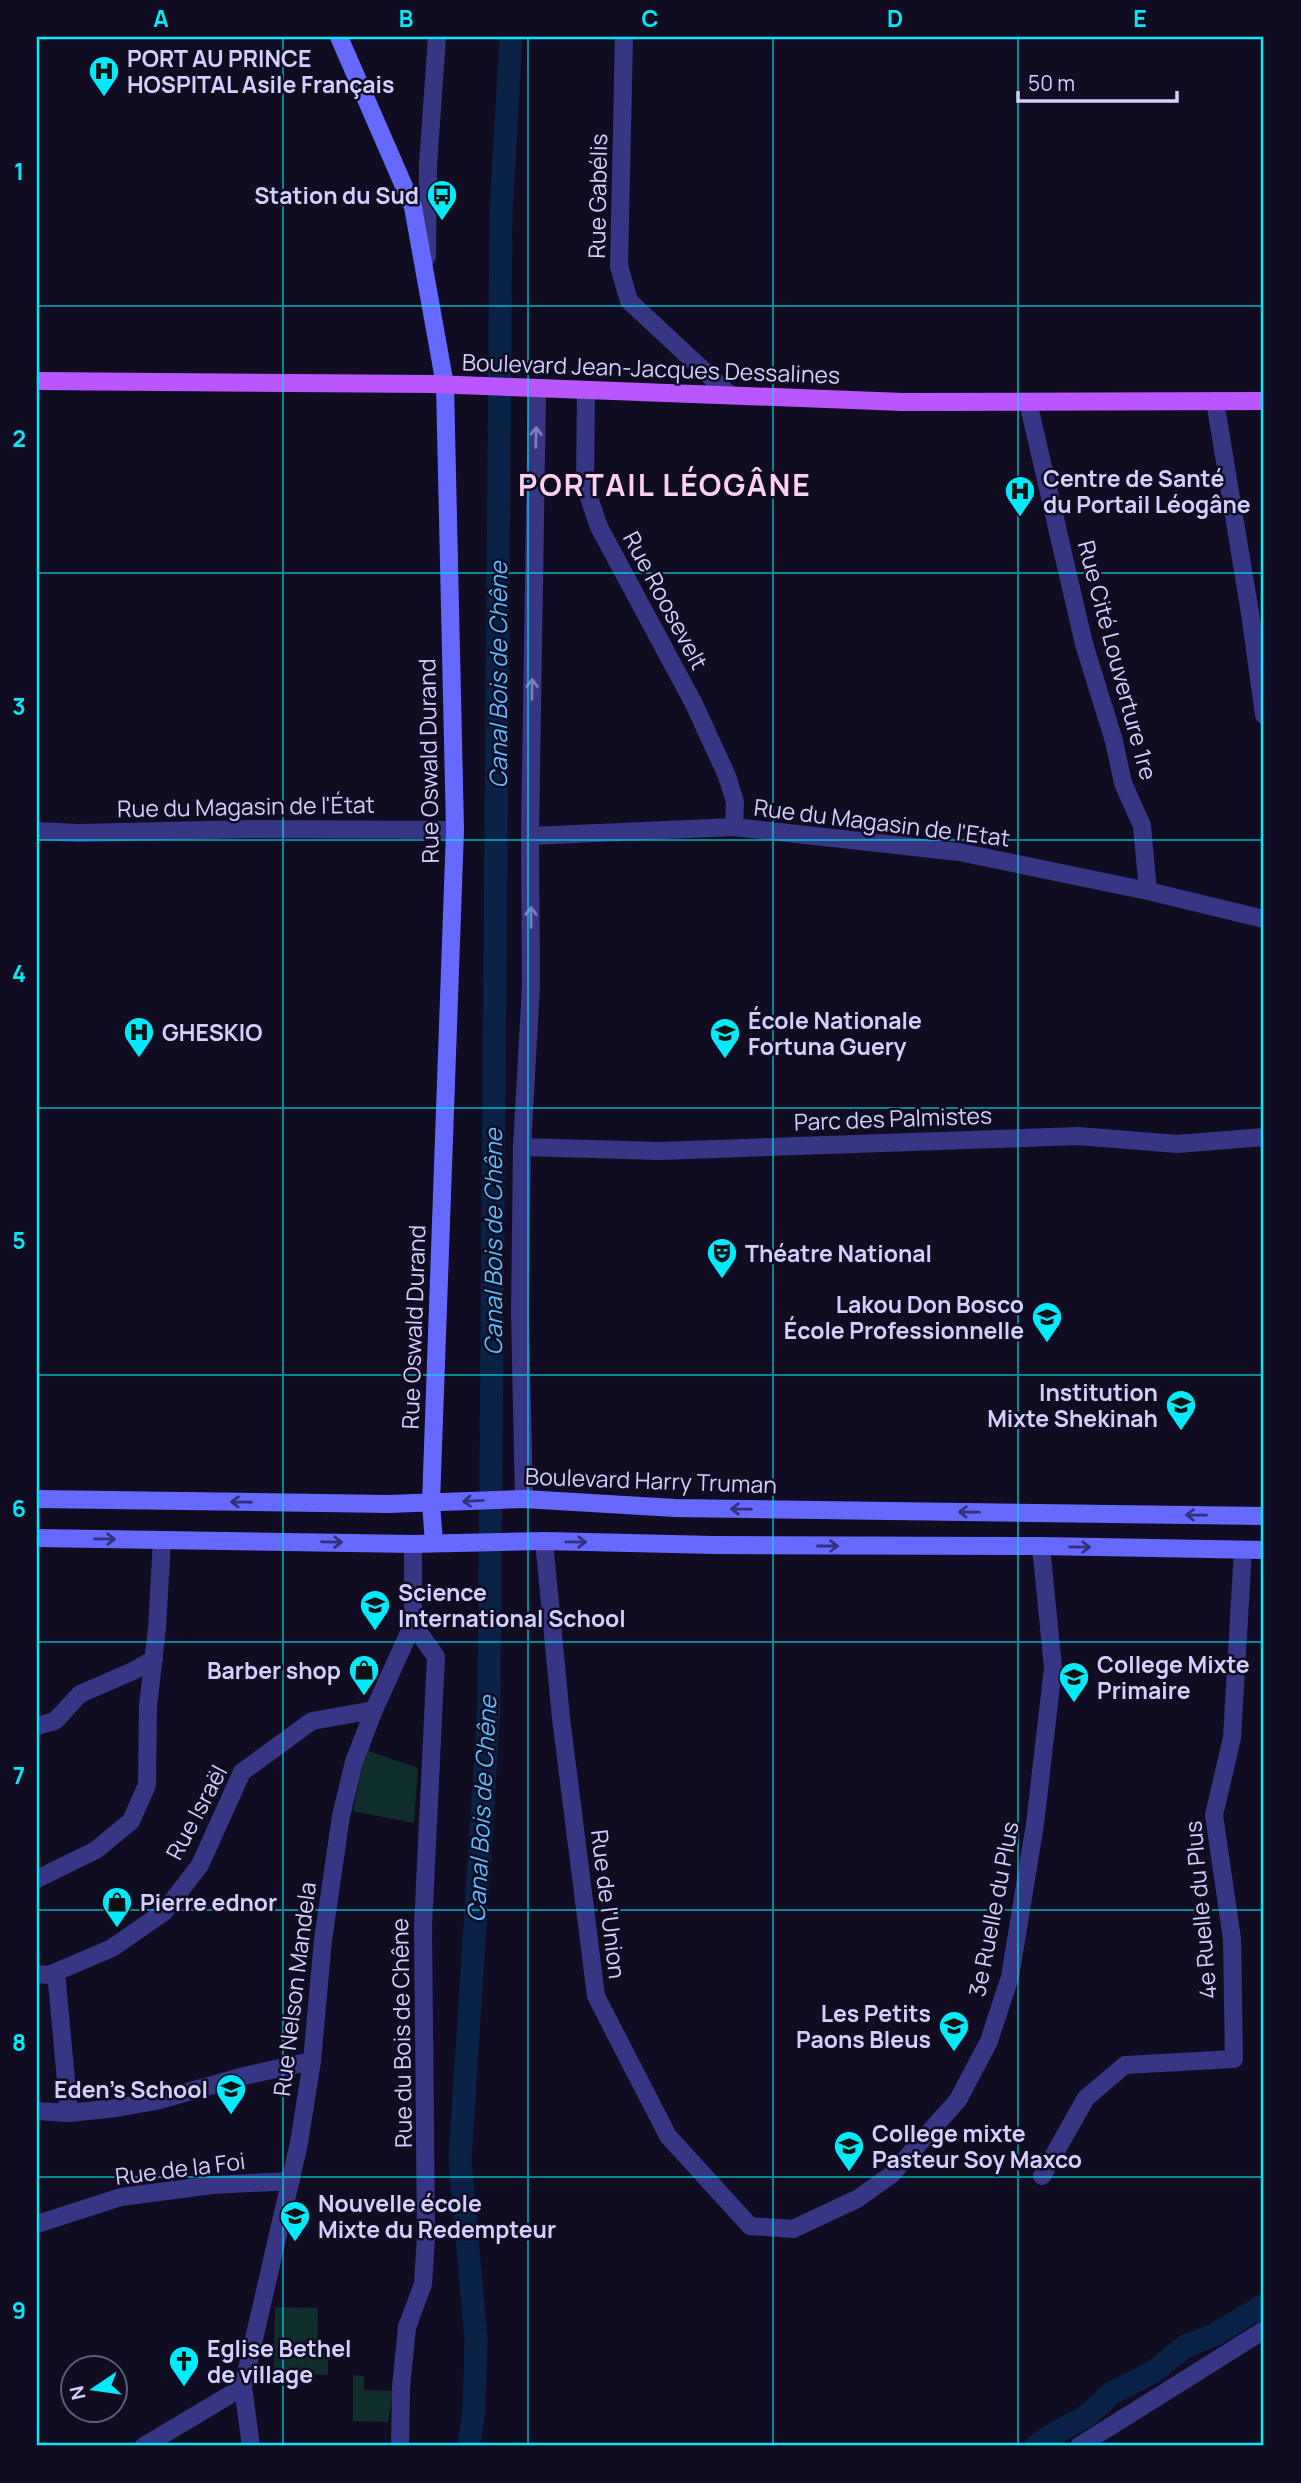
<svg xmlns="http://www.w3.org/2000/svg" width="1301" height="2483" font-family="Manrope,sans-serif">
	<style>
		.green { fill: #102e2b }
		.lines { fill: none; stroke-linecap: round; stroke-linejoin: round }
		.canal { stroke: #092246; stroke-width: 23 }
		.street { stroke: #363684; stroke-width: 18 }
		.secondary { stroke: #6669ff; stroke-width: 18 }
		.primary { stroke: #b956ff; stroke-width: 18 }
		.oneway { stroke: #7d7bbb }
		.oneway2 { stroke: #32327b }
		.grid { fill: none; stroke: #00ebfa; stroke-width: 2; stroke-opacity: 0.55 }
		.labels { text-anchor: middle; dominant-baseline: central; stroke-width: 5; stroke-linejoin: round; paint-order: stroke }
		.poi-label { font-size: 23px; font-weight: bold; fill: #d3cfff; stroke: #100d23; text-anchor: start }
		.street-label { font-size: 23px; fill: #d3cfff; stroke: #100d23 }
		.water-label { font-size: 24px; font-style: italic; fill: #5dbbff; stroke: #100d23 }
		.district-label { font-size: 30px; font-weight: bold; letter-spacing: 2px; fill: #ffd1f0; stroke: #100d23 }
		.neatline { fill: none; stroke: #00ebfa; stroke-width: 2.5 }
		.grid-label { font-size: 23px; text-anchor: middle; font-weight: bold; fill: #00ebfa }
	</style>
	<rect width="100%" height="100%" fill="#100d23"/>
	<g class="green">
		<path d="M366,1750L418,1768L414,1823L353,1811Z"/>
		<path d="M275,2307L318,2308L317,2350H328V2375L274,2373Z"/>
		<path d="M353,2375L364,2376V2390L393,2391L388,2422L353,2421Z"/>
	</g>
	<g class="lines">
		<g class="canal">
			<path d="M468,2446L474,2413L476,2339L460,2160L489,1707L501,213L511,37"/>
			<path d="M1036,2446L1050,2436L1087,2416L1112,2393L1153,2372L1186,2346L1214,2335L1264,2305"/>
		</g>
		<g class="street">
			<path d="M624,37L619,266L629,301L730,395"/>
			<path d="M427,257L428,165L437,37"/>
			<path d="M586,390L585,486L599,527L694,704L727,776L735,802L734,827"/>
			<path d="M1215,401L1250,613L1264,715"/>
			<path d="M1028,402L1084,644L1114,741L1123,783L1142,826L1148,891"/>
			<path d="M37,831L78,833L251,829L455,830"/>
			<path d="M530,836L734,827L959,852L1148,891L1264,919"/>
			<path d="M522,1147L660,1151L1078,1136L1177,1144L1264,1137"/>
			<path d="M524,1499L520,1314L522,1147L531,985L530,836L537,389"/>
			<path d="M544,1541L561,1718L596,1996L668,2136L750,2226L793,2229L857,2199L891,2175L958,2100L989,2041L1010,1977L1035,1824L1053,1668L1041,1546"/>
			<path d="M37,1726L55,1721L80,1694L133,1671L154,1659"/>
			<path d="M37,1879L96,1850L131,1821L147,1785L148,1706L157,1628L162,1540"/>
			<path d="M56,1972L69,2113"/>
			<path d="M37,1974L49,1975L112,1948L164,1912L200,1865L242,1772L312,1721L374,1710"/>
			<path d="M37,2111L69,2113L116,2108L156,2101L244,2076L312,2061"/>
			<path d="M1042,2176L1086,2098L1125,2065L1234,2059L1232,1939L1214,1815L1232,1738L1243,1550"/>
			<path d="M37,2224L121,2197L212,2185L291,2181"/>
			<path d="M144,2446L243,2387"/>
			<path d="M251,2446L243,2387L299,2143L312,2061L323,1940L341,1816L354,1762L374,1710L413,1624V1544"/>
			<path d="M400,2446L401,2388L407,2327L423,2284L426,2237L423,1926L436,1657L413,1624"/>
			<path d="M1079,2446L1264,2330"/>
		</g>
		<g class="secondary">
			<path d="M339,37L413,207L445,385L455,830L431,1503L434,1543"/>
			<path d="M37,1499L388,1504L524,1499L675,1508L1264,1516"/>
			<path d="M37,1538L413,1544L544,1541L714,1545L1041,1546L1264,1550"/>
		</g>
		<path class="primary" d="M37,381L433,384L903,402L1264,401"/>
	</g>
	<defs><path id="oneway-shaft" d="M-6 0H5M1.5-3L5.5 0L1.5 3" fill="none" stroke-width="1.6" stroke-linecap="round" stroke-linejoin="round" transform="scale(1.75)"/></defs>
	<g class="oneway">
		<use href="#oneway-shaft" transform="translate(536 437) rotate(-89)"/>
		<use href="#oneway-shaft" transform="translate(532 689) rotate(-89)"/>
		<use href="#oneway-shaft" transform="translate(531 917) rotate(-90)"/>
	</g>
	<g class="oneway2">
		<use href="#oneway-shaft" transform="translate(473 1501) rotate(177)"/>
		<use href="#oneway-shaft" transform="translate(241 1502) rotate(-179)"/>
		<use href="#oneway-shaft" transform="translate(741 1509) rotate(-179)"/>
		<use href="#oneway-shaft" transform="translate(969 1512) rotate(-179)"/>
		<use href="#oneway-shaft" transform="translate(1196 1515) rotate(-179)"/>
		<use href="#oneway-shaft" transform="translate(105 1539) rotate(1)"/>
		<use href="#oneway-shaft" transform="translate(332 1542) rotate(1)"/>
		<use href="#oneway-shaft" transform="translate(576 1542) rotate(1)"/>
		<use href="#oneway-shaft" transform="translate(828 1546)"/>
		<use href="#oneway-shaft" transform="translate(1080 1547) rotate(1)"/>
	</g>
	<path class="grid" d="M283,37V2446M528,37V2446M773,37V2446M1018,37V2446M37,306H1264M37,573H1264M37,840H1264M37,1108H1264M37,1375H1264M37,1642H1264M37,1910H1264M37,2177H1264"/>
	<defs>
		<g id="hospital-pin" transform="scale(1.575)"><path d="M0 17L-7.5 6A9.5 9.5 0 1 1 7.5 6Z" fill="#00ebfa" stroke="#100d23"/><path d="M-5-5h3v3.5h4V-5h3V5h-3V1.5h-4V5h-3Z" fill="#111"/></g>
		<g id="bus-pin" transform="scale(1.575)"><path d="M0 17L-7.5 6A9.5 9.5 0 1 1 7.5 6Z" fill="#00ebfa" stroke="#100d23"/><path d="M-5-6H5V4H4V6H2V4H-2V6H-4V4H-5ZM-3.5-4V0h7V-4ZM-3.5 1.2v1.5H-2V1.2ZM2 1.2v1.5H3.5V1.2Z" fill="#111"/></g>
		<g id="school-pin" transform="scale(1.575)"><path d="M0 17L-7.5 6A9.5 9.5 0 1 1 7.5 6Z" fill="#00ebfa" stroke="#100d23"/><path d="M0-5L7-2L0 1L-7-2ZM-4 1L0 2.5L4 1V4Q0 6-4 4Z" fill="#111"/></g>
		<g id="theatre-pin" transform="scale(1.575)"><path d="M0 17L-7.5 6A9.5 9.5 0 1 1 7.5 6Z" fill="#00ebfa" stroke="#100d23"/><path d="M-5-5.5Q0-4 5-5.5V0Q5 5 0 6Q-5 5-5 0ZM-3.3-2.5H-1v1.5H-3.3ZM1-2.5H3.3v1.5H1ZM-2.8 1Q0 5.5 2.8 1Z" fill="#111"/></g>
		<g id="university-pin" transform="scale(1.575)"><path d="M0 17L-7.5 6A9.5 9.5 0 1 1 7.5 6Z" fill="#00ebfa" stroke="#100d23"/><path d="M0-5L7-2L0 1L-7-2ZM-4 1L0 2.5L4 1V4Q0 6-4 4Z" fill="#111"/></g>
		<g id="shop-pin" transform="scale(1.575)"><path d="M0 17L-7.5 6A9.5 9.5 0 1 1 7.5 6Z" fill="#00ebfa" stroke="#100d23"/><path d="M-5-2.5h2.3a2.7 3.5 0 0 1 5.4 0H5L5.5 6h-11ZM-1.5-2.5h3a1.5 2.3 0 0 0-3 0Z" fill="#111"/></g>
		<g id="church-pin" transform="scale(1.575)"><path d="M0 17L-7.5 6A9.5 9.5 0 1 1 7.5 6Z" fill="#00ebfa" stroke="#100d23"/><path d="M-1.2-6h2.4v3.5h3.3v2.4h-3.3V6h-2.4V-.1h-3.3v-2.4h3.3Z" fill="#111"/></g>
	</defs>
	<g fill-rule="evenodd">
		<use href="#hospital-pin" x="104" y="71"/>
		<use href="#bus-pin" x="442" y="195"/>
		<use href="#hospital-pin" x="1020" y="491"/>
		<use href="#hospital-pin" x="139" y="1032"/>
		<use href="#school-pin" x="725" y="1033"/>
		<use href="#theatre-pin" x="722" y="1253"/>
		<use href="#university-pin" x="1047" y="1317"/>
		<use href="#school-pin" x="1181" y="1405"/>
		<use href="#school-pin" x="375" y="1605"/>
		<use href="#shop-pin" x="364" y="1670"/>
		<use href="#school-pin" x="1074" y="1677"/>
		<use href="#shop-pin" x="117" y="1902"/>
		<use href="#school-pin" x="954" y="2026"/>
		<use href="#school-pin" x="231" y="2089"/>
		<use href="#school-pin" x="849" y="2146"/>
		<use href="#school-pin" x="295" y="2216"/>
		<use href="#church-pin" x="184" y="2361"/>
	</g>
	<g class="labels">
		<g class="poi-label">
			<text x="127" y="58">PORT AU PRINCE<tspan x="127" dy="26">HOSPITAL Asile Français</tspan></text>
			<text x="419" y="195" text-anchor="end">Station du Sud</text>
			<text x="1043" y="478">Centre de Santé<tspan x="1043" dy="26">du Portail Léogâne</tspan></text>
			<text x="748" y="1020">École Nationale<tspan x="748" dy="26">Fortuna Guery</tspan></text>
			<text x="162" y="1032">GHESKIO</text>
			<text x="745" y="1253">Théatre National</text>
			<text x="1024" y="1304" text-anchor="end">Lakou Don Bosco<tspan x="1024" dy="26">École Professionnelle</tspan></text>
			<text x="1158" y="1392" text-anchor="end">Institution<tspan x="1158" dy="26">Mixte Shekinah</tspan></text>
			<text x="398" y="1592">Science<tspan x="398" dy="26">International School</tspan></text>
			<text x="1097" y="1664">College Mixte<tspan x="1097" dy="26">Primaire</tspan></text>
			<text x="341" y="1670" text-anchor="end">Barber shop</text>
			<text x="140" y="1902">Pierre ednor</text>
			<text x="931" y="2013" text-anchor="end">Les Petits<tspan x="931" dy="26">Paons Bleus</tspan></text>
			<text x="208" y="2089" text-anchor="end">Eden's School</text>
			<text x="872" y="2133">College mixte<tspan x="872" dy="26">Pasteur Soy Maxco</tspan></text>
			<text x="318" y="2203">Nouvelle école<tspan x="318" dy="26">Mixte du Redempteur</tspan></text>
			<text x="207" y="2348">Eglise Bethel<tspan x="207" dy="26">de village</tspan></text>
		</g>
		<g class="street-label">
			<text transform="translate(597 196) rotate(-89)">Rue Gabélis</text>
			<text transform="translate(651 368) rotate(2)">Boulevard Jean-Jacques Dessalines</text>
			<text transform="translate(666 600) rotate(62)">Rue Roosevelt</text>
			<text transform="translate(1118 660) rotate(75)">Rue Cité Louverture 1re</text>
			<text transform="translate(428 761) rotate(-91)">Rue Oswald Durand</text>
			<text transform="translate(246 806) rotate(-1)">Rue du Magasin de l'État</text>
			<text transform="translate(882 822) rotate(7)">Rue du Magasin de l'Etat</text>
			<text transform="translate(893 1118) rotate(-2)">Parc des Palmistes</text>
			<text transform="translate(413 1327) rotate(-88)">Rue Oswald Durand</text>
			<text transform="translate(651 1480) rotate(2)">Boulevard Harry Truman</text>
			<text transform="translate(196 1812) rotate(-62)">Rue Israël</text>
			<text transform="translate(609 1904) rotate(83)">Rue de l'Union</text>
			<text transform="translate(993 1909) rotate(-79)">3e Ruelle du Plus</text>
			<text transform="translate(1200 1910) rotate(-95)">4e Ruelle du Plus</text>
			<text transform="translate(294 1989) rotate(-83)">Rue Nelson Mandela</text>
			<text transform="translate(401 2033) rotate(-91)">Rue du Bois de Chêne</text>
			<text transform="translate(180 2168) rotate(-7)">Rue de la Foi</text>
		</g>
		<g class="water-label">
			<text transform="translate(497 675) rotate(-90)">Canal Bois de Chêne</text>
			<text transform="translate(492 1242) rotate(-90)">Canal Bois de Chêne</text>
			<text transform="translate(481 1809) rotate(-87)">Canal Bois de Chêne</text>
		</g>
		<g class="district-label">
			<text x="665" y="484">PORTAIL LÉOGÂNE</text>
		</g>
	</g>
	<rect width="1301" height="2483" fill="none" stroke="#100d23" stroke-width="77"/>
	<g transform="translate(94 2389) rotate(257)"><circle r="33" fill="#100d23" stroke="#5e5b7b" stroke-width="2"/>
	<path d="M0-5L12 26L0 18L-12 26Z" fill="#00ebfa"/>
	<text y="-10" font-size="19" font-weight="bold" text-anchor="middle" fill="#d3cfff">N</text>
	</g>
	<path d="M1018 91v10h159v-10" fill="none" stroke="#d3cfff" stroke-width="3.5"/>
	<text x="1028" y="91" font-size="21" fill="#d3cfff" stroke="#100d23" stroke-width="5" paint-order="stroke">50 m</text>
	<rect x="38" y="38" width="1224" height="2406" class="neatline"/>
	<g class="grid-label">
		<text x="161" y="27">A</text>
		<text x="406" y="27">B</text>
		<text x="650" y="27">C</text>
		<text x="895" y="27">D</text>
		<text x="1140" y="27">E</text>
		<text x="19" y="180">1</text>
		<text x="19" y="447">2</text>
		<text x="19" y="715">3</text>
		<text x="19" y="982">4</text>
		<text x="19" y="1249">5</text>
		<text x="19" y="1517">6</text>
		<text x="19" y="1784">7</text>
		<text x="19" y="2051">8</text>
		<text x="19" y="2319">9</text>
	</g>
</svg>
